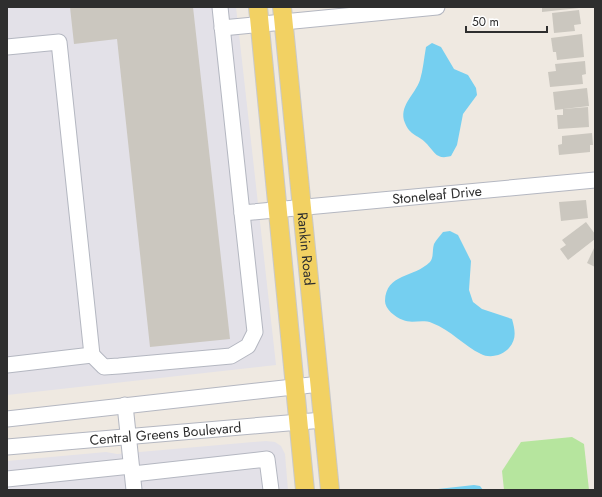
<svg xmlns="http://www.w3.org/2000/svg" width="602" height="497" font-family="Jost,sans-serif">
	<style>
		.industrial { fill: #e3e1e8 }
		.green { fill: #b6e59e }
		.water { fill: #75cff0 }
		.building { fill: #cbc7bf }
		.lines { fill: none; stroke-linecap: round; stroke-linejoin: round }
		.minor-casing { stroke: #b4b7c1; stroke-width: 17 }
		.major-casing { stroke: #c9c9c9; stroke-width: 20 }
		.minor { stroke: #fff; stroke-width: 15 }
		.major { stroke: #f2d163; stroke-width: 18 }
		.labels { text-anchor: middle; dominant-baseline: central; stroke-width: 3.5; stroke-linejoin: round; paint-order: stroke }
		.street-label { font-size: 14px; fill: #2e2e2e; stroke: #fff }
	</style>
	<rect width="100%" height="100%" fill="#efe9e1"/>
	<g class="industrial">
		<path d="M7,7H236L276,365L7,395Z"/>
		<path d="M266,441L275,442L281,446L285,454L288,490H7V461L106,452L117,454Z"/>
	</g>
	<path class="green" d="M572,437L584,444L589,490H504L502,471L521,442Z"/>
	<g class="water">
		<path d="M432,43L441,47L454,69L468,75L476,88L477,95L463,114L457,145L451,156C437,160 435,153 427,144C419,135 410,136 405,123C398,106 415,95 420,80C423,70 424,58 426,47Z"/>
		<path d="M450,231L458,235L471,261L469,290L473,302L482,309L512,319C515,330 517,339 509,348C503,355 490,359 481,354C464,346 451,330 432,323C423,319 411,324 403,320C395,317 385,309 385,301C386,273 414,278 430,262C434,257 432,250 434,244C436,240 440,236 443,232Z"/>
		<path d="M474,485L480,486L483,490H429Z"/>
	</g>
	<g class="building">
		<path d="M70,7H193L230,339L150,347L117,39L74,44Z"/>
		<path d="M542,7H579V8L542,12Z"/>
		<path d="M579,10L581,24L574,25L575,31L554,33L552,13Z"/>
		<path d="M582,34L584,57L557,60L556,52H553L551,38Z"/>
		<path d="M585,61L586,74L582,75L583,84L550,87L548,72L556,71L555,64Z"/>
		<path d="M587,88L589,106L555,110L553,92Z"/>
		<path d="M588,107L589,127L558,129L557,115H563V109Z"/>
		<path d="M592,133L593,145H590V152L559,155L558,145L562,144V136Z"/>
		<path d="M586,200L588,218L561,221L559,202Z"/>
		<path d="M586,222L595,234V239L568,260L560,249L566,245L562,240Z"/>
		<path d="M595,246V267L587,263Z"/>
	</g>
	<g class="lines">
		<g class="minor-casing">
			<g id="minor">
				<path id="s1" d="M220,7L242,213L595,180"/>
				<path d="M222,28L437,7"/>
				<path d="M7,47L59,42L92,355"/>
				<path d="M7,365L92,355L104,367L119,366L231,356L248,346L255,332L242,213"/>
				<path d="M125,405L134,490"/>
				<path d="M7,419L320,384"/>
				<path id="s2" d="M7,447L323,420"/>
				<path d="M133,474L267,459L271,490"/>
				<path d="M7,479L131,466"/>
			</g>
		</g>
		<g class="major-casing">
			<g id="major">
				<path d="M258,7L305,490"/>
				<path id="s3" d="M282,7L330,490"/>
			</g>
		</g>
		<use href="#minor" class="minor"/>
		<use href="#major" class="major"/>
	</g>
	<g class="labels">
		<g class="street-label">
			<text stroke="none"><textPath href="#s1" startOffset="403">Stoneleaf Drive</textPath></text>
			<text stroke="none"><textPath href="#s3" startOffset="243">Rankin Road</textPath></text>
			<text stroke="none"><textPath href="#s2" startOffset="159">Central Greens Boulevard</textPath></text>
		</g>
	</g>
	<rect width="602" height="497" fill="none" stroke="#2e2e2e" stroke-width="16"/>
	<path d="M466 26v6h81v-6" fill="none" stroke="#2e2e2e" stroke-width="2"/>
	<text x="472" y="26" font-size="12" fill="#2e2e2e" stroke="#ffffff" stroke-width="3" paint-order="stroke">50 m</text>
</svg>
